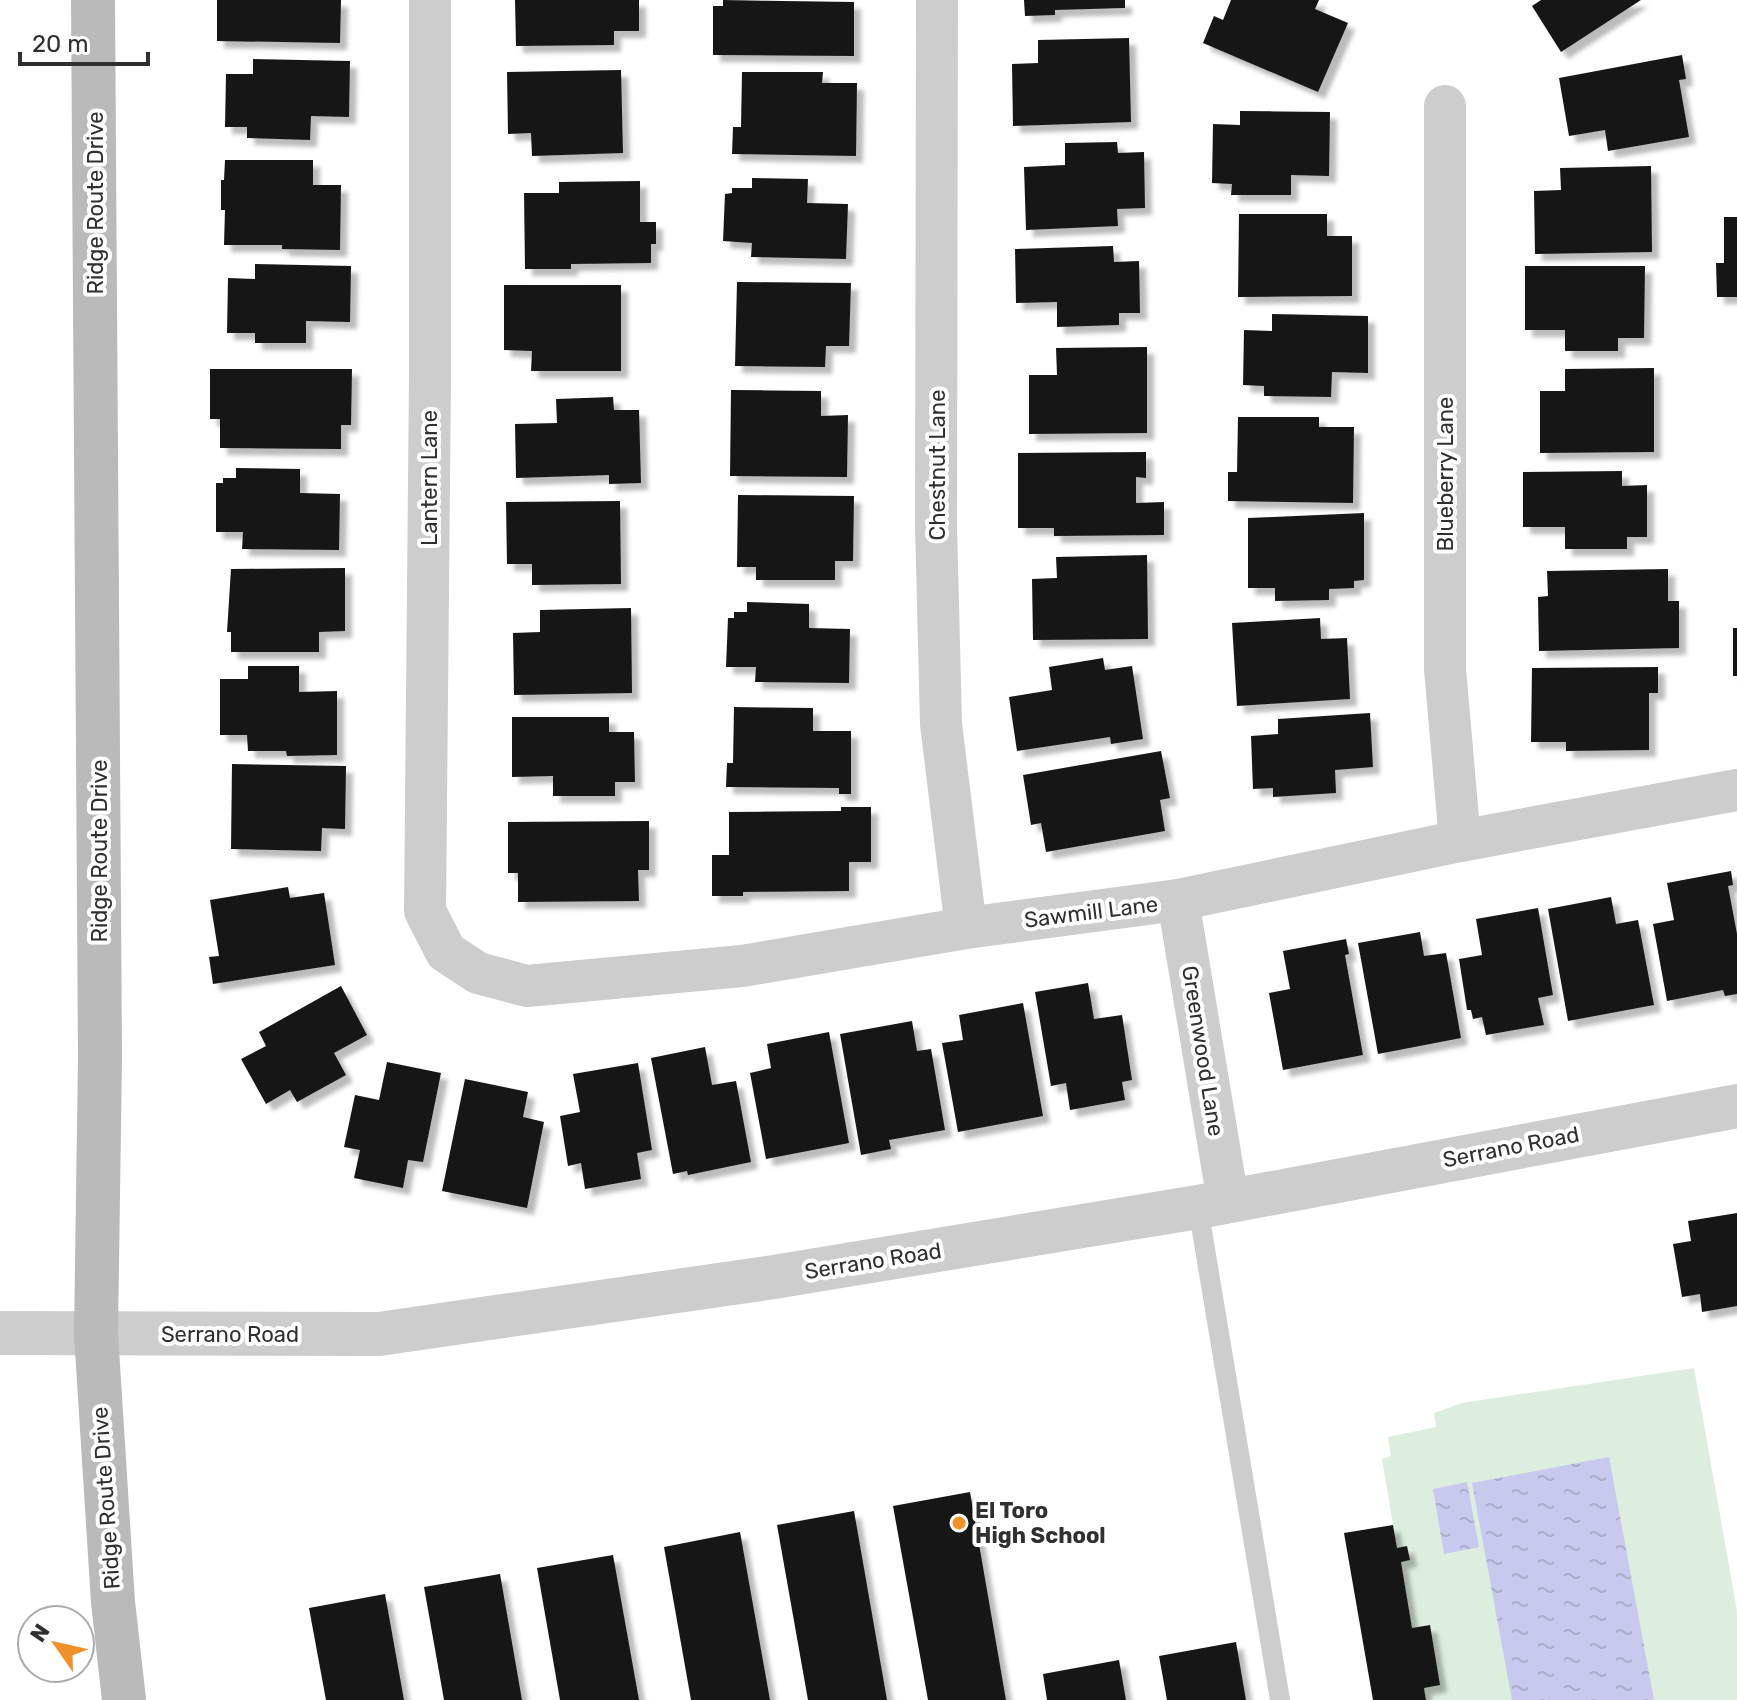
<svg xmlns="http://www.w3.org/2000/svg" width="1737" height="1700" font-family="Rubik,sans-serif">
	<style>
		.pitch { fill: #ddeede }
		.water { fill: url(#water-ripples) }
		.building { fill: #171717; filter: url(#shadow) }
		.lines { fill: none; stroke-linecap: round; stroke-linejoin: round }
		.service { stroke: #cdcdcd; stroke-width: 20 }
		.minor { stroke: #cdcdcd; stroke-width: 42 }
		.tertiary { stroke: #cdcdcd; stroke-width: 44 }
		.secondary { stroke: #bababa; stroke-width: 44 }
		.poi-dot { fill: #f09029; stroke: #fff; stroke-width: 3 }
		.labels { text-anchor: middle; dominant-baseline: central; stroke-width: 8; stroke-linejoin: round; paint-order: stroke }
		.street-label { font-size: 22px; fill: #303030; stroke: #fff }
		.poi-label { font-size: 22px; font-weight: bold; fill: #303030; stroke: #fff; text-anchor: start }
	</style>
	<defs>
		<pattern id="water-ripples" width="26" height="14" patternUnits="userSpaceOnUse" patternTransform="scale(2)"><rect width="26" height="14" fill="#c8c9ee"/><path d="M2 4q2-2 4 0t4 0M15 11q2-2 4 0t4 0" fill="none" stroke="#acadcc"/></pattern>
		<filter id="shadow"><feDropShadow dx="7" dy="7" stdDeviation="2" flood-color="#0004"/></filter>
	</defs>
	<rect width="100%" height="100%" fill="#fff"/>
	<path class="pitch" d="M1694,1368L1737,1611V1700H1426L1424,1688L1429,1625L1412,1628L1401,1562L1410,1560L1407,1546L1397,1548L1382,1459L1391,1456L1388,1437L1436,1427L1434,1413L1462,1403Z"/>
	<g class="water">
		<path d="M1609,1457L1654,1700H1512L1472,1483Z"/>
		<path d="M1467,1482L1479,1547L1444,1554L1433,1489Z"/>
	</g>
	<g class="building">
		<path d="M217,0H341L340,43L217,41Z"/>
		<path d="M515,0H639V31H614V45L516,46Z"/>
		<path d="M723,0L854,2V56L713,55V6H723Z"/>
		<path d="M1024,0H1125V8L1055,10V15L1025,16Z"/>
		<path d="M1231,0H1319L1315,9L1348,23L1318,92L1203,43L1214,16L1223,20Z"/>
		<path d="M1541,0H1641L1561,52L1532,6Z"/>
		<path d="M1129,38L1131,122L1013,126L1012,64L1038,63V40Z"/>
		<path d="M1682,55L1686,79L1679,80L1689,137L1608,151L1605,130L1569,136L1559,78Z"/>
		<path d="M253,59L350,61L349,117L311,116L310,140L247,138V127H225L226,74H253Z"/>
		<path d="M621,70L623,153L532,156L531,133L508,134L507,72Z"/>
		<path d="M742,72H823L822,83H857L856,156L732,154L733,127H741Z"/>
		<path d="M1240,111L1330,112L1329,176L1291,175V195H1231L1232,184L1212,183L1213,124L1240,125Z"/>
		<path d="M1117,142L1118,153L1144,152L1145,208L1117,209L1118,226L1026,230L1024,167L1065,165V143Z"/>
		<path d="M225,160H313V185H341L340,250L282,249V245H224L225,210H221V180H224Z"/>
		<path d="M1651,166L1652,252L1535,254L1534,191L1561,190L1560,168Z"/>
		<path d="M752,178L808,179L807,203L848,204L846,259L751,257L752,243L723,241L725,194L732,193V188H752Z"/>
		<path d="M640,181V222H656V244H651V263L571,264V269H525L524,193H559V182Z"/>
		<path d="M1239,214H1327V236H1352V296L1238,297Z"/>
		<path d="M1724,217H1737V297H1717L1716,263H1724Z"/>
		<path d="M1113,246L1114,262L1139,261L1140,313H1119V325L1057,327V302L1016,303L1015,249Z"/>
		<path d="M255,264L351,266L350,322L306,321V343H255V333H227L228,278L255,279Z"/>
		<path d="M1525,266H1645L1644,338H1618V351H1565V330H1525Z"/>
		<path d="M737,282L851,283L849,346H826L825,367L735,366Z"/>
		<path d="M504,285H621V371H531L532,351L504,350Z"/>
		<path d="M1272,314L1368,316V373L1332,372L1331,397L1264,396V386L1243,385L1244,330L1272,331Z"/>
		<path d="M1147,347V433L1029,434V375H1057L1056,348Z"/>
		<path d="M1654,368V452L1540,453V391H1565V369Z"/>
		<path d="M210,369H352L351,425H341V449L220,448V419H210Z"/>
		<path d="M731,390L821,391V416L848,415L847,477L730,476Z"/>
		<path d="M613,397L614,410H639L641,483L609,484V475L516,478L515,424L557,423L556,399Z"/>
		<path d="M1238,417H1319V427H1354L1353,503L1228,501V472H1237Z"/>
		<path d="M1146,452V478L1136,477V503L1164,502V535L1054,536V528H1018V453Z"/>
		<path d="M236,468L300,469V493L340,494L339,550L242,549L243,532H216V483H223V478H236Z"/>
		<path d="M1622,471V486L1647,485V537H1627V549H1565V527H1523V472Z"/>
		<path d="M738,495L854,496L853,561H835V580H756V567H737Z"/>
		<path d="M620,501L621,584L532,585V564H507L506,502Z"/>
		<path d="M1364,513V580L1354,581V588L1329,589V600L1275,601V588H1248V518Z"/>
		<path d="M1147,555L1148,639L1033,640L1032,579L1057,578L1056,557Z"/>
		<path d="M345,568V631L319,632V652H231V632H227L231,569Z"/>
		<path d="M1668,569V601H1679V648L1539,651L1538,597L1548,596L1547,571Z"/>
		<path d="M747,602L809,604V628L850,629L849,683L755,682L756,667H726L728,618H734V612H747Z"/>
		<path d="M631,608L632,693L514,695L513,633L540,632V610Z"/>
		<path d="M1320,618L1321,639L1347,638L1350,699L1237,706L1232,623Z"/>
		<rect x="1733" y="628" width="4" height="48"/>
		<path d="M1103,658L1105,670L1132,666L1143,739L1111,744L1110,737L1017,751L1009,697L1052,690L1049,667Z"/>
		<path d="M248,666H299V692L337,691V755L287,756L286,751H248L247,735H220V679H248Z"/>
		<path d="M1658,667V693H1649V750L1566,751V742H1531L1532,668Z"/>
		<path d="M734,707L813,708V731H851V794H839V788L726,787L727,763H733Z"/>
		<path d="M1370,713L1373,767L1335,770L1336,793L1273,797V788L1253,789L1251,736L1278,734V719Z"/>
		<path d="M512,717H609V732H634L635,782H615V796H553V776L512,777Z"/>
		<path d="M1161,751L1170,798L1160,800L1165,831L1046,852L1041,823L1031,825L1023,775Z"/>
		<path d="M232,764L346,766L345,829L322,828L321,851L231,849Z"/>
		<path d="M841,807H871V862H849V891L743,892V896H712V855H729V812L841,811Z"/>
		<path d="M649,821V870H638L639,901L518,902V873H508V822Z"/>
		<path d="M1731,871L1733,885L1728,886L1737,934V994L1725,996L1723,990L1667,1001L1653,924L1674,920L1667,883Z"/>
		<path d="M288,887L290,898L324,893L335,965L213,984L209,957L219,956L210,900Z"/>
		<path d="M1611,897L1616,924L1638,920L1654,1005L1568,1021L1548,909Z"/>
		<path d="M1538,908L1553,995L1538,998L1544,1025L1486,1035L1482,1017L1473,1019L1471,1010H1467L1459,959L1482,955L1476,919Z"/>
		<path d="M1420,932L1424,956L1446,953L1461,1038L1378,1054L1358,943Z"/>
		<path d="M1346,939L1349,954L1345,955L1363,1055L1283,1070L1269,993L1290,989L1283,951Z"/>
		<path d="M1088,983L1094,1019L1122,1015L1132,1080L1122,1082L1125,1100L1070,1110L1066,1083L1051,1086L1035,992Z"/>
		<path d="M341,986L367,1035L334,1053L346,1075L297,1102L290,1090L266,1104L241,1059L266,1046L259,1032Z"/>
		<path d="M1023,1003L1043,1116L958,1132L942,1043L963,1040L959,1015Z"/>
		<path d="M912,1021L917,1051L931,1049L945,1130L889,1140L891,1149L861,1155L840,1034Z"/>
		<path d="M829,1032L849,1143L766,1159L750,1073L771,1068L767,1044Z"/>
		<path d="M705,1047L712,1085L736,1081L751,1162L688,1175L687,1171L673,1174L651,1058Z"/>
		<path d="M387,1062L441,1073L423,1162L408,1160L403,1188L354,1178L360,1150L344,1147L355,1095L379,1100Z"/>
		<path d="M638,1063L652,1150L637,1153L641,1179L585,1189L581,1163L568,1166L560,1116L580,1112L573,1074Z"/>
		<path d="M465,1079L528,1092L523,1117L544,1122L527,1208L442,1191Z"/>
		<path d="M1737,1213V1306L1702,1312L1700,1294L1682,1297L1673,1244L1691,1241L1688,1221Z"/>
		<path d="M970,1492L1006,1700H928L893,1506Z"/>
		<path d="M854,1511L887,1700H808L777,1525Z"/>
		<path d="M1393,1525L1397,1548L1407,1546L1410,1560L1401,1562L1412,1628L1430,1625L1440,1685L1424,1688L1426,1700H1373L1344,1533Z"/>
		<path d="M740,1532L770,1700H691L664,1547Z"/>
		<path d="M613,1555L639,1700H560L537,1568Z"/>
		<path d="M500,1574L522,1700H444L424,1587Z"/>
		<path d="M385,1594L404,1700H326L309,1608Z"/>
		<path d="M1236,1642L1246,1700H1167L1159,1656Z"/>
		<path d="M1119,1660L1126,1700H1047L1043,1674Z"/>
	</g>
	<g class="lines">
		<path class="service" d="M1198,1207L1280,1700"/>
		<g class="minor">
			<path d="M430,0V375L425,911L446,952L478,973L527,986L742,966L966,928L1178,900L1460,841L1737,790"/>
			<path d="M937,0L936,524L941,724L966,928"/>
			<path d="M1445,106V669L1460,841"/>
			<path d="M1178,900L1228,1201"/>
		</g>
		<path class="tertiary" d="M0,1333L379,1334L774,1277L1198,1207L1737,1106"/>
		<path class="secondary" d="M93,0L100,1057L96,1334L113,1602L124,1700"/>
	</g>
	<circle class="poi-dot" cx="959" cy="1523" r="8"/>
	<g class="labels">
		<g class="street-label">
			<text transform="translate(95 203) rotate(-90)">Ridge Route Drive</text>
			<text transform="translate(937 465) rotate(-90)">Chestnut Lane</text>
			<text transform="translate(1445 474) rotate(-90)">Blueberry Lane</text>
			<text transform="translate(429 478) rotate(-90)">Lantern Lane</text>
			<text transform="translate(99 851) rotate(-90)">Ridge Route Drive</text>
			<text transform="translate(1091 912) rotate(-7)">Sawmill Lane</text>
			<text transform="translate(1203 1051) rotate(81)">Greenwood Lane</text>
			<text transform="translate(1511 1147) rotate(-11)">Serrano Road</text>
			<text transform="translate(873 1261) rotate(-9)">Serrano Road</text>
			<text x="230" y="1334">Serrano Road</text>
			<text transform="translate(106 1498) rotate(-94)">Ridge Route Drive</text>
		</g>
		<g class="poi-label">
			<text x="975" y="1510">El Toro<tspan x="975" dy="25">High School</tspan></text>
		</g>
	</g>
	<g transform="translate(56 1644) rotate(304)"><circle r="38" fill="#ffffff" stroke="#acacac" stroke-width="2"/>
	<path d="M0-6L14 30L0 20L-14 30Z" fill="#f09029"/>
	<text y="-12" font-size="22" font-weight="bold" text-anchor="middle" fill="#303030">N</text>
	</g>
	<path d="M20 52v12h128v-12" fill="none" stroke="#303030" stroke-width="4"/>
	<text x="32" y="52" font-size="24" fill="#303030" stroke="#ffffff" stroke-width="6" paint-order="stroke">20 m</text>
</svg>
